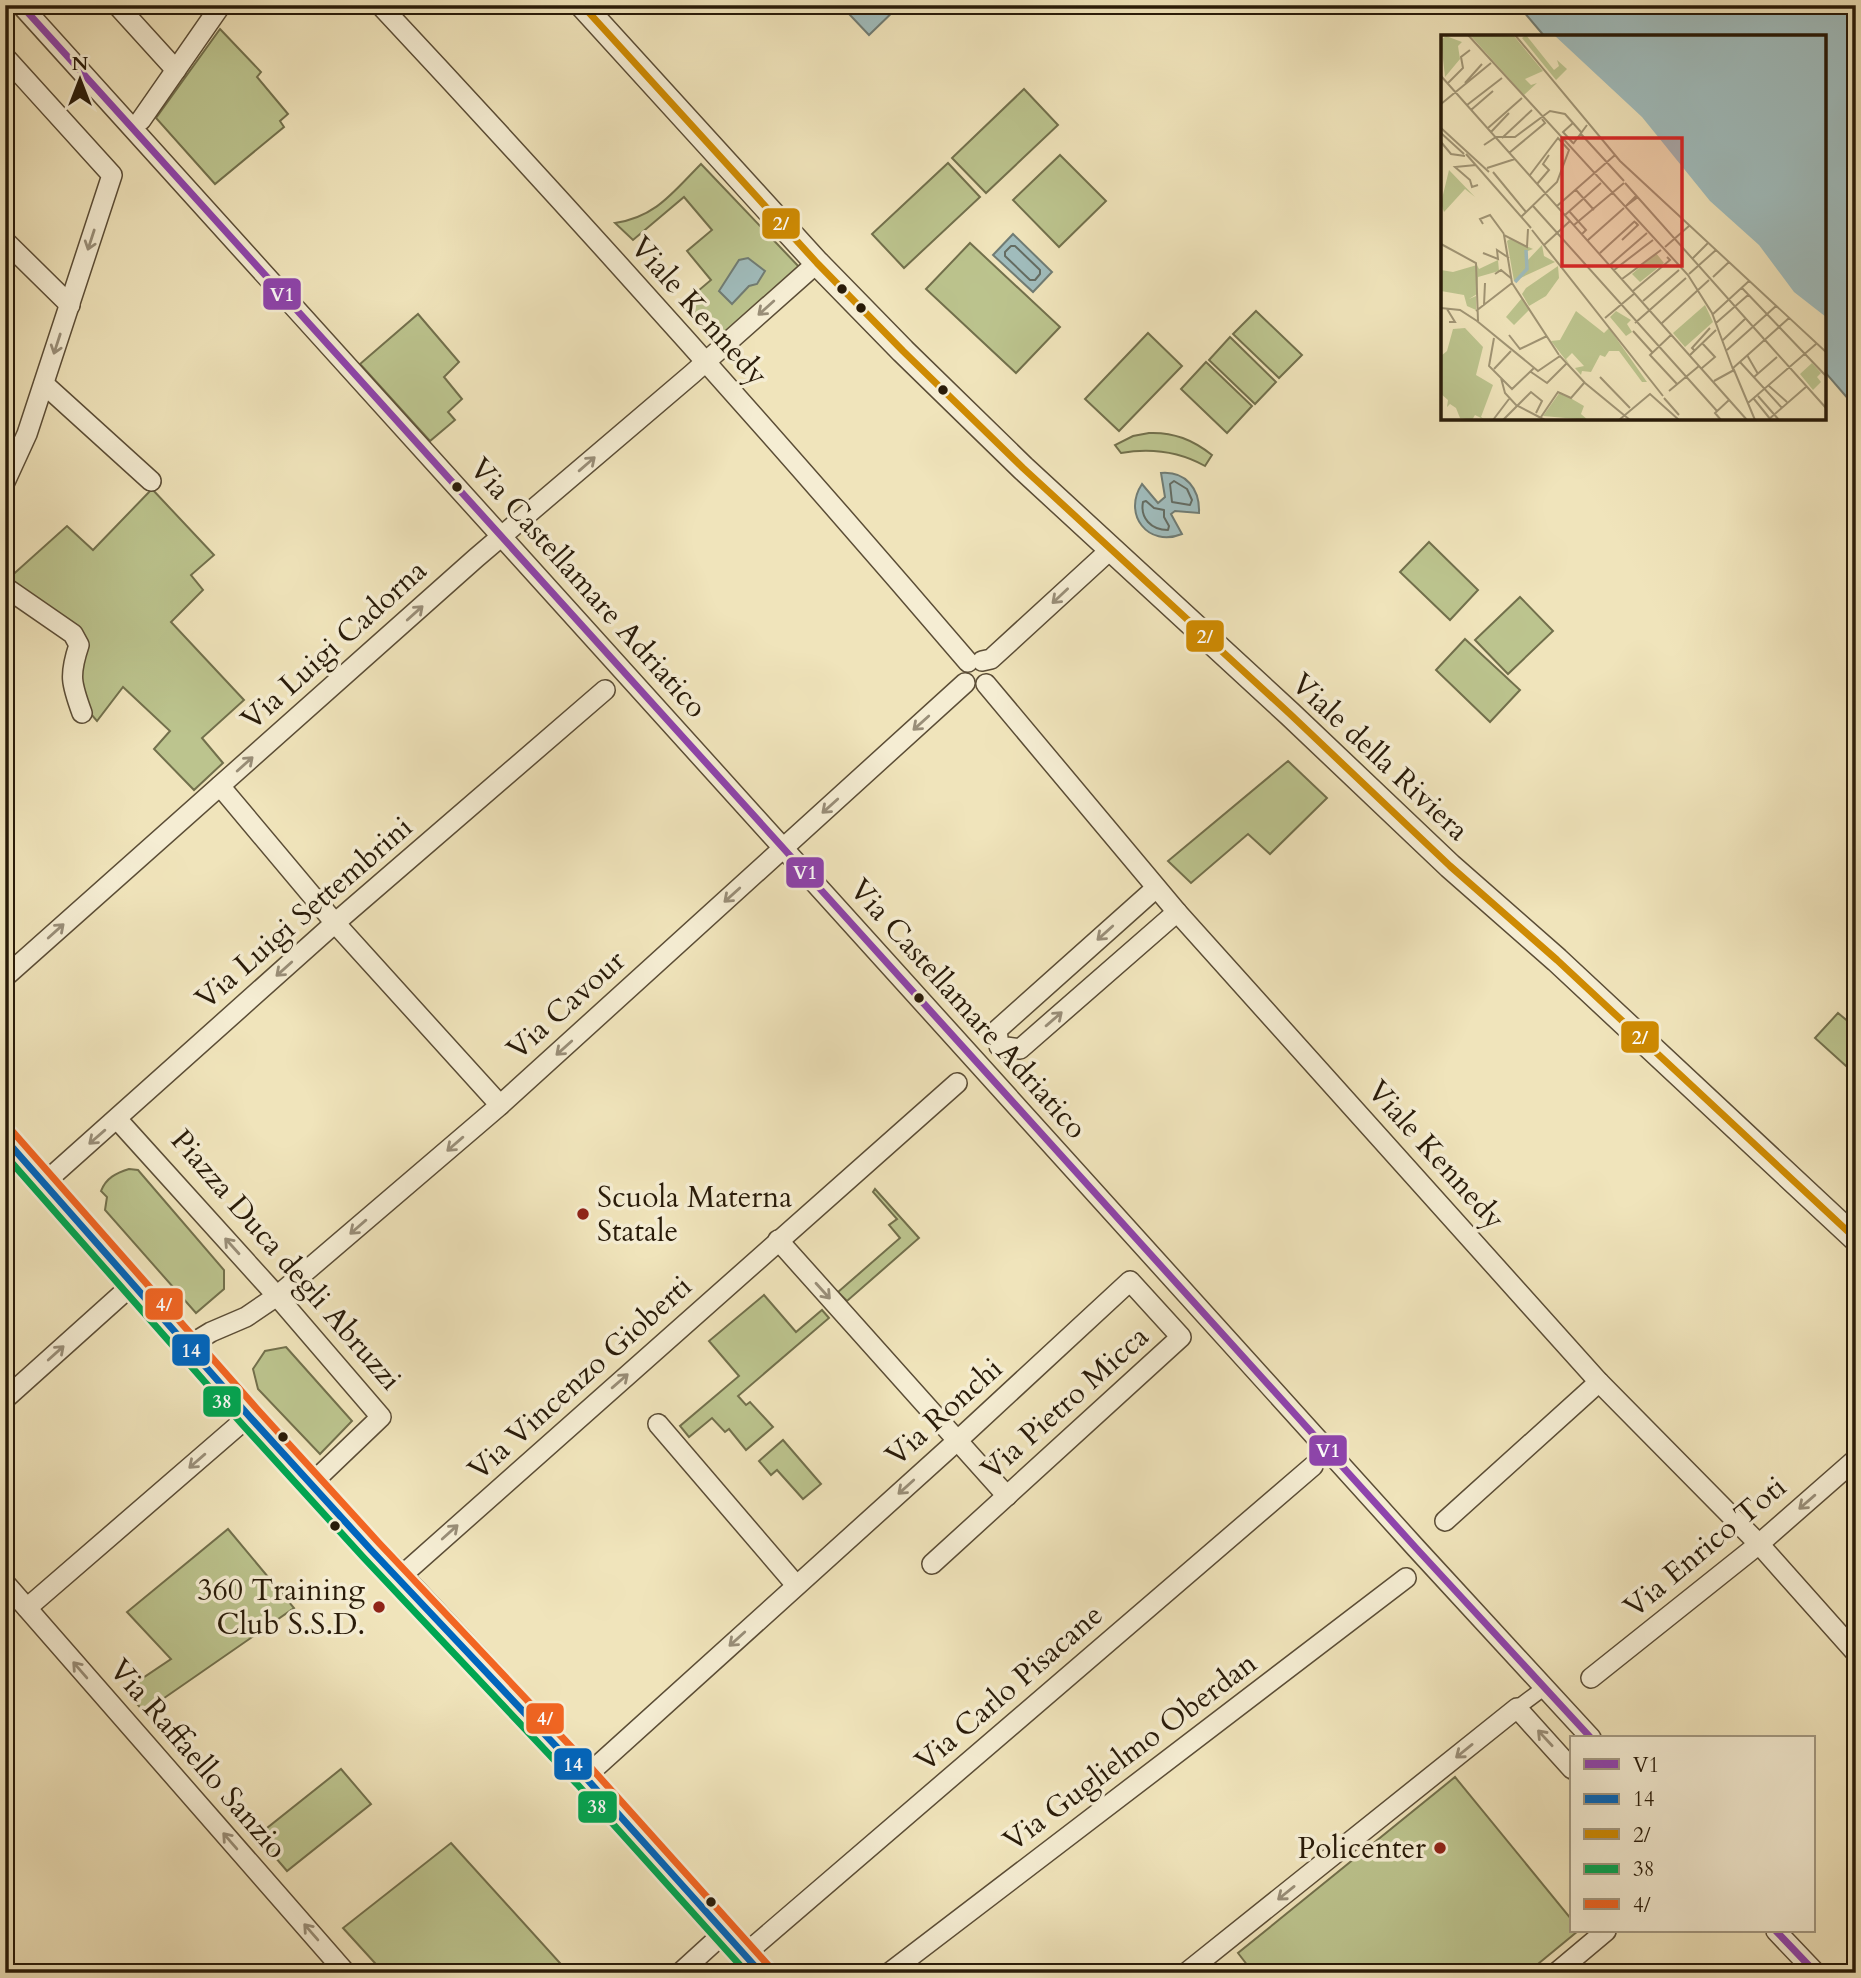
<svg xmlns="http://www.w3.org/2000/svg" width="1861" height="1978" font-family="Cardo,serif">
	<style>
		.green { fill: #bcc48e; stroke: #72704c; stroke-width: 2 }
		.water { fill: #a0bcbc; stroke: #707c74; stroke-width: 2 }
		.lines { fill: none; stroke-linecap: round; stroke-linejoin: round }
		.shore { stroke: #646c62; stroke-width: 2 }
		.pedestrian-casing { stroke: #5b4d36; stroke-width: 17 }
		.minor-casing { stroke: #5b4d36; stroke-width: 22 }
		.tertiary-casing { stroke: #5b4d36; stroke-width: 27 }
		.secondary-casing { stroke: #291b09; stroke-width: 31 }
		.pedestrian { stroke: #f5edd3; stroke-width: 14 }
		.minor { stroke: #f5edd3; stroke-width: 19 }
		.tertiary { stroke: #f5edd3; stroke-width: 24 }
		.secondary { stroke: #f5edd3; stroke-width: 28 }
		.bus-1-casing { stroke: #f5edd3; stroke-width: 12 }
		.bus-2-casing { stroke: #f5edd3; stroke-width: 12 }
		.bus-3-casing { stroke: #f5edd3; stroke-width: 12 }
		.bus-4-casing { stroke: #f5edd3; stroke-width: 12 }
		.bus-5-casing { stroke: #f5edd3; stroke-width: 12 }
		.bus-1 { stroke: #8e44ad; stroke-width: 7 }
		.bus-2 { stroke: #0065bd; stroke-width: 7 }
		.bus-3 { stroke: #ce8a02; stroke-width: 7 }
		.bus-4 { stroke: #00a651; stroke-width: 7 }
		.bus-5 { stroke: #f26522; stroke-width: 7 }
		.oneway { stroke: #998e78 }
		.bus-dot { fill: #291b09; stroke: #f5edd3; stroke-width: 2.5 }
		.poi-dot { fill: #8f2418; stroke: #f5edd3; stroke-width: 2.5 }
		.labels { text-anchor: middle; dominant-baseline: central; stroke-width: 7; stroke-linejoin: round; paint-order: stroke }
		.street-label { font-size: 30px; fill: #291b09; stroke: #f5edd3 }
		.poi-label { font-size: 30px; fill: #291b09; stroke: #f5edd3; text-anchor: end }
		.inset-river { fill: none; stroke: #a0bcbc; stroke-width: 3.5 }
		.inset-road { fill: none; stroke: #a09474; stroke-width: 2 }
		.view { fill: #d62828; fill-opacity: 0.15; stroke: #d62828; stroke-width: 3.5 }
		.inset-edge { fill: none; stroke: #291b09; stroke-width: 3.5 }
		.line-badge { stroke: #f5edd3; stroke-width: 2.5 }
		.badge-label { font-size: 19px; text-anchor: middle; font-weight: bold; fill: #fff }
	</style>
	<rect width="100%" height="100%" fill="#f0e4bb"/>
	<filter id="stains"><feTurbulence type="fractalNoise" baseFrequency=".00286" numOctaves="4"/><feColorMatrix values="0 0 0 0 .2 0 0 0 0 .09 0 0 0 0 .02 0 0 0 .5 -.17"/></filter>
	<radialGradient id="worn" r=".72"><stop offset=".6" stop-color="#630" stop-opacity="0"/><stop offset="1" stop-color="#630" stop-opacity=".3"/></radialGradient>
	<g class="green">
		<path d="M220,29L261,72L257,77L288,114L280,121L284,127L215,184L156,118Z"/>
		<path d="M1024,89L1058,125L986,193L952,158Z"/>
		<path d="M1060,155L1106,201L1059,247L1013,200Z"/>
		<path d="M948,163L980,197L904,268L872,234Z"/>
		<path d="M701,164L801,269L720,340L685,302L711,280L687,251L712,230L684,197L633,240L615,223C656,217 673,192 701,164Z"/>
		<path d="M970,243L1060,327L1016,373L926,289Z"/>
		<path d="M1256,311L1302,355L1279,378L1233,334Z"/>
		<path d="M418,314L459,362L444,377L462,399L448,412L455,420L430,441L360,364Z"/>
		<path d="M1148,333L1182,366L1119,431L1085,399Z"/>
		<path d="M1230,337L1276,382L1255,404L1209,360Z"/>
		<path d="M1206,362L1252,406L1227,433L1181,389Z"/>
		<path d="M1149,433C1174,432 1193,440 1212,455L1205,466C1178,451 1150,448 1121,453L1115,445L1133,436Z"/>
		<path d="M152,489L214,555L191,575L203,590L171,622L244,700L202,738L223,763L194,790L154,749L170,731L123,687L97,721C78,702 80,679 82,654L8,579L67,526L93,550Z"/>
		<path d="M1429,542L1478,590L1450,620L1400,572Z"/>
		<path d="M1520,597L1553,631L1508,674L1475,640Z"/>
		<path d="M1465,639L1520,690L1490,722L1436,670Z"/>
		<path d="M1288,761L1327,798L1270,854L1248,834L1191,883L1168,861Z"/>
		<path d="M1838,1013L1856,1028V1075L1815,1038Z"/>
		<path d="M129,1169L138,1170L224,1270V1289L196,1313L105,1210L107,1197L101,1191C106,1178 116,1173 129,1169Z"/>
		<path d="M875,1189L919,1238L847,1301L838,1292L900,1238L889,1225L897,1219L873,1192Z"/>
		<path d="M764,1295L796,1332L822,1310L829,1318L738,1396L746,1405L750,1402L773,1427L746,1450L729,1429L725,1432L712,1418L689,1437L680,1426L739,1376L709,1341Z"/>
		<path d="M286,1347L352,1421L320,1454L258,1389L253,1369L265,1351Z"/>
		<path d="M783,1440L821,1484L803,1499L777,1470L771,1475L759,1461Z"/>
		<path d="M228,1529L294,1608L144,1712L125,1690L171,1659L127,1612Z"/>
		<path d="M341,1769L371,1804L287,1871L257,1836Z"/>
		<path d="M1455,1777L1572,1920V1931H1578L1527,1973H1240L1248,1966L1238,1953Z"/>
		<path d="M451,1843L569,1973H384L343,1928Z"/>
	</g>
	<g class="water">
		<path d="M860,5H900L869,35L850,15Z"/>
		<path d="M1518,5H1856V408L1824,371V37H1545Z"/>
		<path d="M1013,234L1052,272L1033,292L993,255Z"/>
		<path d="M748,258L765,271L757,284L749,286L732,304L719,291L739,260Z"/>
		<path d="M1161,473C1186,471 1200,489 1199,513L1175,511L1171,514L1182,534C1148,548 1122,514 1142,484L1158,503L1165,497Z"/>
	</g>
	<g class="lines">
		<g class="shore">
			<path d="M1011,246H1015L1040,270V274L1035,280H1030L1005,256V252Z"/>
			<path d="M1174,481L1187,489L1192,500L1190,505L1172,502L1170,484Z"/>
			<path d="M1146,501L1154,508L1164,510V517L1169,526L1168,530C1151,530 1140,518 1143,502Z"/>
		</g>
		<g class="pedestrian-casing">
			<path id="pedestrian" d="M1517,1708L1544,1688"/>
		</g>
		<g class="minor-casing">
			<g id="minor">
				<path d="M21,5L1416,1548L1591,1738"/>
				<path d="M117,5L176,70"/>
				<path d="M380,5C581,220 777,439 968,662"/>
				<path d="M5,57L112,175L27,434L5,482"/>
				<path d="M141,120L221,5"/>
				<path d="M5,241L70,305"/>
				<path d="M44,384L151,481"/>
				<path d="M5,587L73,634L79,645C69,675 71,683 82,713"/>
				<path d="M982,661L991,659L1110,550"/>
				<path d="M986,684L1177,912L1599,1382L1759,1544L1856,1653"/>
				<path d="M220,786L335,923L500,1105"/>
				<path d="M1156,888L997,1030L999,1046L1020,1049L1177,912"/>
				<path d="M5,977L476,558L692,374L817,263"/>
				<path d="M117,1119L277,1296L381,1417L311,1484"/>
				<path d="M44,1183L335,923L605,690"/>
				<path d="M778,1240L1007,1496"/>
				<path d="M188,1346L211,1332L246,1317L277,1296L498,1107L965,683"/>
				<path d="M5,1399L132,1285"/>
				<path d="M658,1424L796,1585"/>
				<path d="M1445,1521L1599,1382"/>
				<path d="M399,1578L957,1083"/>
				<path d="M5,1583L346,1973"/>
				<path d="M27,1608L249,1416"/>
				<path d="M1591,1678L1759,1544L1856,1459"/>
				<path d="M585,1777L957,1441L1130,1281L1181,1337L932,1564"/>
				<path d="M1776,1931L1816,1973"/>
				<path d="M745,1954L1313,1466"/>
				<path d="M680,1973L725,1932"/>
				<path d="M889,1973L1406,1578"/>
				<path d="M1186,1973L1517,1708L1572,1769"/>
				<path d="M1556,1973L1606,1931"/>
			</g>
		</g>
		<g class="tertiary-casing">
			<path id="tertiary" d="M582,5L817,263L903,351L1023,468L1290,714L1450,866L1557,960L1856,1239"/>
		</g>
		<g class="secondary-casing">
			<path id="secondary" d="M5,1139L249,1416L371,1550L399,1578L585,1777L761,1973"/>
		</g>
		<use href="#pedestrian" class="pedestrian"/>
		<use href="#minor" class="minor"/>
		<use href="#tertiary" class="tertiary"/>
		<use href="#secondary" class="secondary"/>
		<g class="bus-1-casing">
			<g id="bus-1">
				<path d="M21,5L1416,1548L1591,1738"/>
				<path d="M1776,1931L1816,1973"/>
			</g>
		</g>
		<g class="bus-2-casing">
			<path id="bus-2" d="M5,1139L249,1416L371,1550L585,1777L761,1973"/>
		</g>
		<g class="bus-3-casing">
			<path id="bus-3" d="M582,5L817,263L903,351L1023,468L1290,714L1450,866L1557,960L1856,1239"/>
		</g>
		<g class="bus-4-casing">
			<path id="bus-4" d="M5,1155L241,1423L363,1557L577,1784L747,1973"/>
		</g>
		<g class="bus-5-casing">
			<path id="bus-5" d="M13,1132L257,1409L379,1543L593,1770L769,1966"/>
		</g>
		<use href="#bus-1" class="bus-1"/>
		<use href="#bus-2" class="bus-2"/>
		<use href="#bus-3" class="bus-3"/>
		<use href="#bus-4" class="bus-4"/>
		<use href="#bus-5" class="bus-5"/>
	</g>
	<defs><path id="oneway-shaft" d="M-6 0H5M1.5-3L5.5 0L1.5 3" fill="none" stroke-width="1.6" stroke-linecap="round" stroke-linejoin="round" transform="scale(1.75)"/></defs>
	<g class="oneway">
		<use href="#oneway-shaft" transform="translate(91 240) rotate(108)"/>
		<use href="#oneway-shaft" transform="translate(766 308) rotate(138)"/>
		<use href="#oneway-shaft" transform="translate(57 344) rotate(108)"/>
		<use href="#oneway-shaft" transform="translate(587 464) rotate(-41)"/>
		<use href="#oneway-shaft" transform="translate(1060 596) rotate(137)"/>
		<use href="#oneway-shaft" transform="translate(415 613) rotate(-42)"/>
		<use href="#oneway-shaft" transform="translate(921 723) rotate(138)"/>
		<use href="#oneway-shaft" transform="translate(245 764) rotate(-42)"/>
		<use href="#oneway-shaft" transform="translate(830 806) rotate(138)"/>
		<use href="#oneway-shaft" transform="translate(732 895) rotate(138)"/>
		<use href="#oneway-shaft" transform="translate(56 931) rotate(-42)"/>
		<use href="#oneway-shaft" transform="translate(1105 933) rotate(138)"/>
		<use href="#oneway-shaft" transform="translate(284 969) rotate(138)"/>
		<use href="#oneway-shaft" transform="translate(1054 1019) rotate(-41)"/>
		<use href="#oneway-shaft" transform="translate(564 1048) rotate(138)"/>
		<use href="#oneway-shaft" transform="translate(97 1137) rotate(139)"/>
		<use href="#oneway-shaft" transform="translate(455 1144) rotate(139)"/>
		<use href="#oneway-shaft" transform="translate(358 1227) rotate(139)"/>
		<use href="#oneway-shaft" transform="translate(232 1246) rotate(-132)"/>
		<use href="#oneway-shaft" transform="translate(823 1291) rotate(48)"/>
		<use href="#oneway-shaft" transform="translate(56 1353) rotate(-42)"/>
		<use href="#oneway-shaft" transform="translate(620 1381) rotate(-41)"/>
		<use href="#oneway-shaft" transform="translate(197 1461) rotate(139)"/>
		<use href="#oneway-shaft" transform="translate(906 1487) rotate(138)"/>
		<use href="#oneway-shaft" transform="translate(1807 1502) rotate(139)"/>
		<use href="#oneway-shaft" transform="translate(450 1532) rotate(-42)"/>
		<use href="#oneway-shaft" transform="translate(737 1639) rotate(138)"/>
		<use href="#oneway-shaft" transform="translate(80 1670) rotate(-131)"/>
		<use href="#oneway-shaft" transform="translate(1545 1738) rotate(-133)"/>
		<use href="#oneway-shaft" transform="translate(1464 1751) rotate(141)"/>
		<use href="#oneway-shaft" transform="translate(230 1841) rotate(-131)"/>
		<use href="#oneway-shaft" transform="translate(1286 1893) rotate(141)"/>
		<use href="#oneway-shaft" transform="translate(311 1932) rotate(-131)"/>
	</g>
	<g class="bus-dot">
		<circle cx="842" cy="289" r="6"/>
		<circle cx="861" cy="308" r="6"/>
		<circle cx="943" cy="390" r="6"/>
		<circle cx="457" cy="487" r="6"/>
		<circle cx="919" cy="998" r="6"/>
		<circle cx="283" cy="1437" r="6"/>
		<circle cx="335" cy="1526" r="6"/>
		<circle cx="711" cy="1902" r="6"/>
	</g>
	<g class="poi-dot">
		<circle cx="583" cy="1214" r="7"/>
		<circle cx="379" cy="1607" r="7"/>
		<circle cx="1440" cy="1848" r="7"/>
	</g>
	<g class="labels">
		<g class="street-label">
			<text transform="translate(699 311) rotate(48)">Viale Kennedy</text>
			<text transform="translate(588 588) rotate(48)">Via Castellamare Adriatico</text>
			<text transform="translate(334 645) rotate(-42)">Via Luigi Cadorna</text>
			<text transform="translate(1380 757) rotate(43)">Viale della Riviera</text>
			<text transform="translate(304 913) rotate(-41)">Via Luigi Settembrini</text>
			<text transform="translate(566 1005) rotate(-42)">Via Cavour</text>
			<text transform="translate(968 1009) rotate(48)">Via Castellamare Adriatico</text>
			<text transform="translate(1436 1155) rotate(48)">Viale Kennedy</text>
			<text transform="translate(286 1260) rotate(49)">Piazza Duca degli Abruzzi</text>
			<text transform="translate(580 1378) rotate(-42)">Via Vincenzo Gioberti</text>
			<text transform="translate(1065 1403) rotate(-42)">Via Pietro Micca</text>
			<text transform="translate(944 1412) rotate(-42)">Via Ronchi</text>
			<text transform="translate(1705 1547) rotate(-40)">Via Enrico Toti</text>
			<text transform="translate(1009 1688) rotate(-41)">Via Carlo Pisacane</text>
			<text transform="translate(1130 1752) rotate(-37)">Via Guglielmo Oberdan</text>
			<text transform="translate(198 1759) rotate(49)">Via Raffaello Sanzio</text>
		</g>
		<g class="poi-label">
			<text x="597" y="1197" text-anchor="start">Scuola Materna<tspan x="597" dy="34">Statale</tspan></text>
			<text x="365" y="1590">360 Training<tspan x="365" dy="34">Club S.S.D.</tspan></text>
			<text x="1426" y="1848">Policenter</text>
		</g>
	</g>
	<g transform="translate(1441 35)">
		<rect width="385" height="385" fill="#f0e4bb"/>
		<path d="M29,0H72L102,36L84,44L90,50L96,48L83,60ZM85,0L113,35L118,31L116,25L126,34L115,45L81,3ZM5,1L21,7L17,11L19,24L4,42L0,5ZM8,135L34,162L24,154L3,177L0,168ZM69,204L92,214L84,217L85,227L101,210L103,221L114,227L73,246L66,206ZM215,218L223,228L199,247L191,239ZM57,225L58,236L37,242L36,259L28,264L35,261V275L26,271L23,260L0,256V235L12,237L36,230L38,234ZM117,231L118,243L105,261L88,271L81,259L85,253ZM81,263L89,274L73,290L65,282ZM264,270L272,287L244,312L232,298ZM135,276L163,298L168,293L206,347H201L178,316H168L164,322L159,320L150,337L141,336L140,340L134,333L143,331L131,318L125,324L130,332L110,306L119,305ZM175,276L190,285L186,289L191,297L185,301L169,282ZM24,293L42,312L35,340L52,350L40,382L44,385L34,380L31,385L19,383L15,373L9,369L6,372L7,365L0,359V321L6,316L12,294ZM371,328L380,338L376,342L380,347L372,355L359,339ZM119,357L143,371L140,379L147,385L102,381Z" fill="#bcc48e"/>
		<path d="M113,0H385V282L353,257L318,210L269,166L201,82Z" fill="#a0bcbc"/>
		<path class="inset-river" d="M74,247L86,234L85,215"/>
		<path class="inset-road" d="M27,0L247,240L271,278L293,337M74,0L179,126L385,317M0,41L306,385M7,48L22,33L20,22L29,15M24,48L41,29M0,69L50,28M26,70L61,43M30,75L52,56M132,88L122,97L132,108M0,93L48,137M47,93L81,63M50,97L68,78M0,98L23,119M139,98L183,146M61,103L91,75M0,107L10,119L24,121M132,109L146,90M43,110L55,102H74L109,76L124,79L140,97M68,118L104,88L101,84M25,119L90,193M35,130L14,132L29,145L31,152L37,150M46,133L74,124M52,137L85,177M184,148L323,304M96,149L108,135L102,129L108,120M135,155L153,175M195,161L185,171L197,162M92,171L276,376M116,171L174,120M128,176L145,195L141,199M124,180L160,148M80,182L116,147L128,115L117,103L89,140M42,189L39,184L49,180L63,199M133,190L183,148M87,194L86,212L63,200L71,248L118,320M91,195L222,361M147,205L183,173M181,205L197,190L194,187M0,209L35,228L37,286M103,210L129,186M224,212L248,191M42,218L57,224L56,215L68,223M159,218L194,186M252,223L267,208M169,230L206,198M173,235L212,205M54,239L60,235L71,244M248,239L275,215M272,242L288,227M181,244L220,215M301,253L385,341M192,256L229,225L226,222M202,266L238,235M43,270L44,248M0,273L19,275L36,286L97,336L119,321L144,348L189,385M6,274L14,287H8M35,276L71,248M272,279L308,246M164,283L194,258M194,288L245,243M221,288L268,245M275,288L307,260M192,296L211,317M68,300L79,314L106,301M230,300L209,320L236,349M53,303L48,331L71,354L93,333M282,305L305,283M324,305L385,373M286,315L335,271M254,316L251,313L269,293M249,320L275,295M306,320L317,339M299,327L341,373M261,333L274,322L261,308M53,334L70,316M291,334L348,283M90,337L106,348L125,329M159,342L189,373M313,342L336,322M60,343L64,358L75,370L104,385M273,346L293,335L314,385M328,351L346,367M228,356L258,331M317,361L338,385M223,363L238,380M313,364L330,385M307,368L375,309M100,382L117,357L130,363L143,348M52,385L68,364M62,385L90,357L101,366L95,378M178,385L209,359L238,385M280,385L274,378L288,365M327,385L366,351"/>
		<path class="view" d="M121,103H241V231H121Z"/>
		<rect width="385" height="385" class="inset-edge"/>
	</g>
	<g class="line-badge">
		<rect x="761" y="207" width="40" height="33" rx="7" fill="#ce8a02"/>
		<rect x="262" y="277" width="40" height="34" rx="7" fill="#8e44ad"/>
		<rect x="1185" y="619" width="40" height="34" rx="7" fill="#ce8a02"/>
		<rect x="785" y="856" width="40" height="33" rx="7" fill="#8e44ad"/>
		<rect x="1620" y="1020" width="40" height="34" rx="7" fill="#ce8a02"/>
		<rect x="144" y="1287" width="40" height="34" rx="7" fill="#f26522"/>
		<rect x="171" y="1333" width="40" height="34" rx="7" fill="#0065bd"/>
		<rect x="202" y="1385" width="40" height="33" rx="7" fill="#00a651"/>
		<rect x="1308" y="1434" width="40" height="33" rx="7" fill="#8e44ad"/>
		<rect x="525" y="1702" width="40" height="33" rx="7" fill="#f26522"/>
		<rect x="553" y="1747" width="40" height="34" rx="7" fill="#0065bd"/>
		<rect x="577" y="1790" width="41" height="34" rx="7" fill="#00a651"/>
	</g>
	<g class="badge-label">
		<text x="781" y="230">2/</text>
		<text x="282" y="301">V1</text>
		<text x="1205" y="643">2/</text>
		<text x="805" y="879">V1</text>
		<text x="1640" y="1044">2/</text>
		<text x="164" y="1311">4/</text>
		<text x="191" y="1357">14</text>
		<text x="222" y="1408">38</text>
		<text x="1328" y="1457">V1</text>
		<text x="545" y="1725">4/</text>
		<text x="573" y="1771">14</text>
		<text x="597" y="1813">38</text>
	</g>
	<rect width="1861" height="1978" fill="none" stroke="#f0e4bb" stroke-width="28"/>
	<rect x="7" y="7" width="1847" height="1964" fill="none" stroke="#291b09" stroke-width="3.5"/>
	<rect x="14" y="14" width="1833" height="1950" fill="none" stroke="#291b09" stroke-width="2"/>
	<rect x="1570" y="1736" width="245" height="196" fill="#f5edd3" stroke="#a39982" stroke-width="2"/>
	<rect x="1584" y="1759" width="35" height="10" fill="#8e44ad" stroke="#a39982" stroke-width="2"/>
	<text x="1633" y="1772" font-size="21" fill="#291b09">V1</text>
	<rect x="1584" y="1794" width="35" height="10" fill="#0065bd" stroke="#a39982" stroke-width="2"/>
	<text x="1633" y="1806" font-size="21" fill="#291b09">14</text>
	<rect x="1584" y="1829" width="35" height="10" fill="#ce8a02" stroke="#a39982" stroke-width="2"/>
	<text x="1633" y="1842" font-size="21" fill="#291b09">2/</text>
	<rect x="1584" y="1864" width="35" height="10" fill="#00a651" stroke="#a39982" stroke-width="2"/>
	<text x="1633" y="1876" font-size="21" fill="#291b09">38</text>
	<rect x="1584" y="1899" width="35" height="10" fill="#f26522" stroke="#a39982" stroke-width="2"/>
	<text x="1633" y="1912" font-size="21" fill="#291b09">4/</text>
	<g transform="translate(80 80)" stroke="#f5edd3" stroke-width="5" paint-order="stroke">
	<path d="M0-5L12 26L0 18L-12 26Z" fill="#291b09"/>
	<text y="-10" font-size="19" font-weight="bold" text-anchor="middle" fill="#291b09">N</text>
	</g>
	<rect width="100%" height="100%" filter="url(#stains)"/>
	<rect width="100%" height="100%" fill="url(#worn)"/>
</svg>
